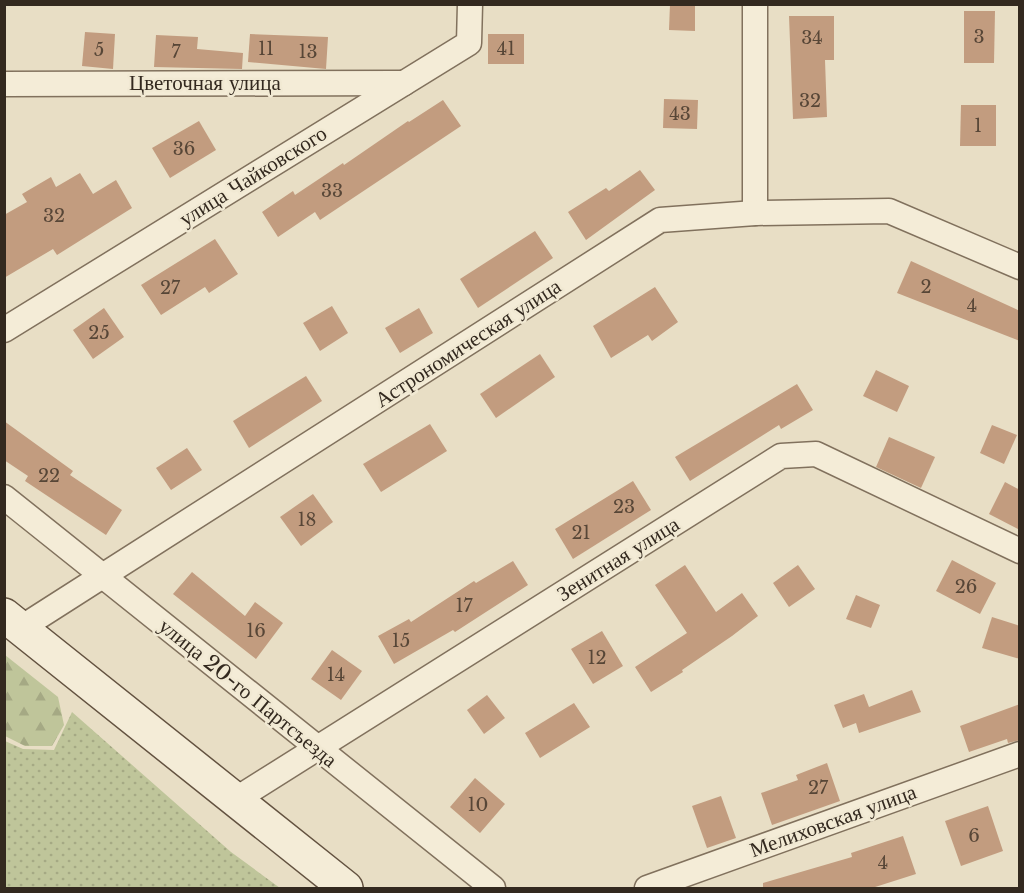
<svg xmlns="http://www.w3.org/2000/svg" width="1024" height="893" font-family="'Libre Baskerville',serif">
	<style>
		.grass { fill: url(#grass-dots) }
		.forest { fill: url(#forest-firs) }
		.building { fill: #c29c7f }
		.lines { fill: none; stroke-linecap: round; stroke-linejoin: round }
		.street-casing { stroke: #81715d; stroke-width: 27 }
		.secondary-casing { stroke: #635240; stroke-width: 36 }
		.street { stroke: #f4ecd7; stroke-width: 24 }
		.secondary { stroke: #f4ecd7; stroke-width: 33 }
		.labels { text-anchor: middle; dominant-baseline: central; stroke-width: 5; stroke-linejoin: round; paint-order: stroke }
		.number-label { font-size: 18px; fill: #574637 }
		.street-label { font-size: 21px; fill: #33291f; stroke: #f1e9d3 }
	</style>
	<defs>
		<pattern id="grass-dots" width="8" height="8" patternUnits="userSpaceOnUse" patternTransform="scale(1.5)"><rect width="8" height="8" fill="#bfc59a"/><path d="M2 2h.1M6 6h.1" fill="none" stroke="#a5a984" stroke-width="1.8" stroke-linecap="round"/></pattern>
		<pattern id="forest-firs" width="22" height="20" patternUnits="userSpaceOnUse" patternTransform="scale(1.5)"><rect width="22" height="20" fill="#bfc59a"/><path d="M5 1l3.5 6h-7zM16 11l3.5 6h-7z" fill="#a5a984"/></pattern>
	</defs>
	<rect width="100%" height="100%" fill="#e8dec5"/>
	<path class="grass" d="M72,712L231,852L280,888H5V741L23,749L54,750Z"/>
	<path class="forest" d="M5,655L58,697L64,725L52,746H25L5,736Z"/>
	<g class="building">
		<path d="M670,4H695V31L669,30Z"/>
		<path d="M964,11H995L994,63H964Z"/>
		<path d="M789,16H834V60H825L827,117L793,119Z"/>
		<path d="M85,32L115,34L113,69L82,66Z"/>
		<path d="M250,34L328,37L326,69L248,62Z"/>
		<rect x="488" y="34" width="36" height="30"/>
		<path d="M156,35L198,37L197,49L243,53L242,69L154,67Z"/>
		<path d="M664,99L698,100L697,129L663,128Z"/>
		<path d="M443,100L461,126L320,220L315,212L278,237L262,212L293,191L295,195L343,163L344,165L408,121L409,122Z"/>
		<path d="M961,105H996V146H960Z"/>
		<path d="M199,121L216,150L170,178L152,148Z"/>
		<path d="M640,170L655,190L586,240L568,212L606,188L609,191Z"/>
		<path d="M80,173L93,194L116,180L132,208L57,255L53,249L4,278V215L27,202L22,194L51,177L56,187Z"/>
		<path d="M535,231L553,258L478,308L460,279Z"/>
		<path d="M215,239L238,274L209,293L205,287L161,315L141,285Z"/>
		<path d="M911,261L1020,311V341L897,293Z"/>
		<path d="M655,287L678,322L652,341L648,335L611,358L593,326Z"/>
		<path d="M332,306L348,333L320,351L303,323Z"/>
		<path d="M104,308L124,337L93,359L73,330Z"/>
		<path d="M419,308L433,333L400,353L385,328Z"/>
		<path d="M540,354L555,377L496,418L480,394Z"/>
		<path d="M876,370L909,386L897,412L863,396Z"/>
		<path d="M306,376L322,401L249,448L233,421Z"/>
		<path d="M797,384L813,410L781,429L779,425L690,481L675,457Z"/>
		<path d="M4,421L73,471L70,475L122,510L106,535L25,481L28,476L4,460Z"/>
		<path d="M430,424L447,451L381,492L363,464Z"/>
		<path d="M992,425L1017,435L1004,464L980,453Z"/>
		<path d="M889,437L935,457L921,488L876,467Z"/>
		<path d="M187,448L202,470L171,490L156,468Z"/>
		<path d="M633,481L651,510L573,559L555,529Z"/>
		<path d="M1005,482L1020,490V530L989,514Z"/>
		<path d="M313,494L333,522L301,546L280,517Z"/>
		<path d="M952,560L996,583L980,614L936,591Z"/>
		<path d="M513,561L528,585L455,632L453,630L394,664L378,636L409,619L411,622L474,581L476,583Z"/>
		<path d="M685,565L716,612L742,593L758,616L732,636L682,670L683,672L651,692L635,667L687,633L655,585Z"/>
		<path d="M798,565L815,589L789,607L773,583Z"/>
		<path d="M192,572L245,616L255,602L283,623L256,659L173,594Z"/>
		<path d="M856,595L880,605L871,628L846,619Z"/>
		<path d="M992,617L1020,626V659L982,648Z"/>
		<path d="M602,631L623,666L593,684L571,649Z"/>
		<path d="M332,650L362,671L341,700L311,679Z"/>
		<path d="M912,690L921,712L859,733L856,723L843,728L834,705L864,694L869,707Z"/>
		<path d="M487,695L505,718L484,734L467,710Z"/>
		<path d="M574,703L590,727L540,758L525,733Z"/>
		<path d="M1020,704V740L1008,743L1007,739L969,752L960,726Z"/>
		<path d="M827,763L840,801L772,825L761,793L798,780L796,775Z"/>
		<path d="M475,778L505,804L480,833L450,807Z"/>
		<path d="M721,796L736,838L707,848L692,806Z"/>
		<path d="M988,806L1003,851L961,866L945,821Z"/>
		<path d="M903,836L916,874L872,888H763V883L852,857L851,853Z"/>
	</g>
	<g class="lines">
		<g class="street-casing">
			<g id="street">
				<path d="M4,84L404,83"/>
				<path d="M755,213V4"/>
				<path d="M4,330L469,43L470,4"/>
				<path d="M4,497L493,888"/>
				<path d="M21,628L660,220L755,213L889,211L1020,267"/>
				<path d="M235,800L781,456L816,454L1020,551"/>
				<path d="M647,888L1020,754"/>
			</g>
		</g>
		<g class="secondary-casing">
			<path id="secondary" d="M4,615L346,888"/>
		</g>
		<use href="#street" class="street"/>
		<use href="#secondary" class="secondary"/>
	</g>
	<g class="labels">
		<g class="number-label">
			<text x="979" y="37">3</text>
			<text x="812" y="38">34</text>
			<text x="266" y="49">11</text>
			<text x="506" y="49">41</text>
			<text x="99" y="50">5</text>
			<text x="176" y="52">7</text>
			<text x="308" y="52">13</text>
			<text x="810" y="101">32</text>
			<text x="680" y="114">43</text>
			<text x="978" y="126">1</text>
			<text x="184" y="149">36</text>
			<text x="332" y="191">33</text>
			<text x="54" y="216">32</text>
			<text x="926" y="287">2</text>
			<text x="170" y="288">27</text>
			<text x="972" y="306">4</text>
			<text x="99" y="333">25</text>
			<text x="49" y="476">22</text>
			<text x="624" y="507">23</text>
			<text x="307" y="520">18</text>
			<text x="581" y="533">21</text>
			<text x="966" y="587">26</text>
			<text x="464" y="606">17</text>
			<text x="256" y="631">16</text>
			<text x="401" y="641">15</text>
			<text x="597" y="658">12</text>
			<text x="336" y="675">14</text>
			<text x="818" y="788">27</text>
			<text x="478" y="805">10</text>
			<text x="974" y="836">6</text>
			<text x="883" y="863">4</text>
		</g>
		<g class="street-label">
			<text x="205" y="83">Цветочная улица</text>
			<text transform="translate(253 176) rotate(-32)">улица Чайковского</text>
			<text transform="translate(468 343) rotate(-33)">Астрономическая улица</text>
			<text transform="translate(618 559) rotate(-32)">Зенитная улица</text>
			<text transform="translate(248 693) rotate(39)">улица 20-го Партсъезда</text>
			<text transform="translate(833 821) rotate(-20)">Мелиховская улица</text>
		</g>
	</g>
	<rect width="1024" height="893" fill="none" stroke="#33291f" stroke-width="12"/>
</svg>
